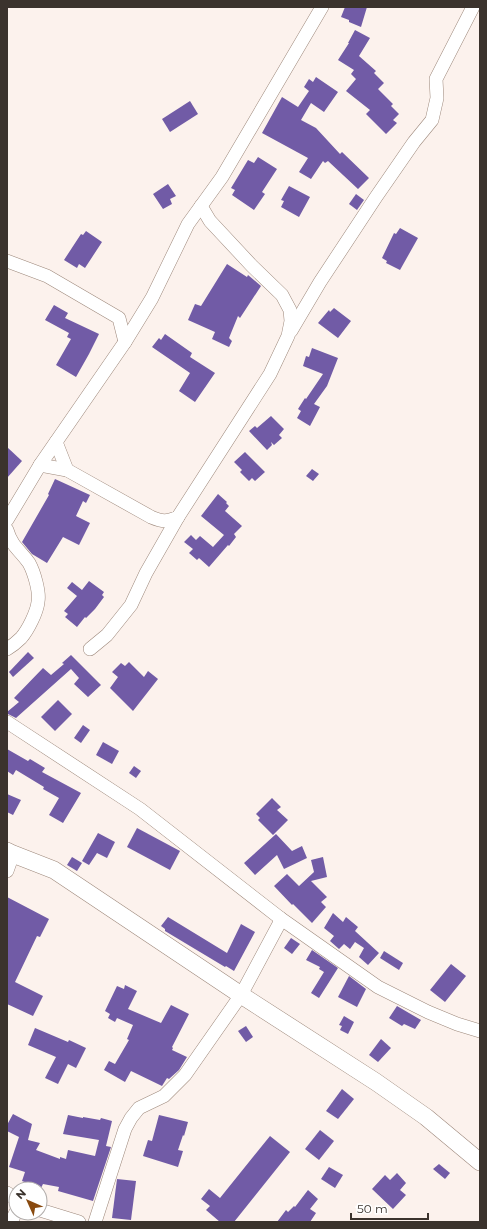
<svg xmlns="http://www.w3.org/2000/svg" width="487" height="1229" font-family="Montserrat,sans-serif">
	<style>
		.building { fill: #715ba6 }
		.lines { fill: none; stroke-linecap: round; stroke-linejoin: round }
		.minor-casing { stroke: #9d887b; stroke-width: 14 }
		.major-casing { stroke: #9d887b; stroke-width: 18 }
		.minor { stroke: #fff; stroke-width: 13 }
		.major { stroke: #fff; stroke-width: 17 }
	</style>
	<rect width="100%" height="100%" fill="#fcf2ed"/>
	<g class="building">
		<path d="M345,7H367L361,27L349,22V20L341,17Z"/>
		<path d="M355,30L370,38L359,56L376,71L374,73L384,83L378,89L393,104L391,106L399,114L393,120L397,123L386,134L366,114L370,110L346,91L356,79L351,74L354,70L338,60L349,43H348Z"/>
		<path d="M316,77L338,92L324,112L311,103L301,120L316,128L340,154L342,152L369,178L358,189L328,161L325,163L323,161L311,179L299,172L308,158L262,133L282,97L298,107L309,91L304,87L309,79L313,82Z"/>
		<path d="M190,101L198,114L170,132L162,119Z"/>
		<path d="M258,157L277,169L262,192L265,194L254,210L232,195L235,190L231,188L248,160L254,163Z"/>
		<path d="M168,184L176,196L170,199L172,204L163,209L153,194Z"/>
		<path d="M289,186L310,197L299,217L281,207L284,201L281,200Z"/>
		<path d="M356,194L364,200L357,210L349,204Z"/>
		<path d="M400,228L418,238L400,270L386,263L387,261L382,258L394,233L396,234Z"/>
		<path d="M86,231L102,242L85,268L79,264L77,268L64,260L81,234L83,235Z"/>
		<path d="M227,264L247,277L248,275L261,286L240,318L238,316L229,338L232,341L229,347L212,339L215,332L188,320L195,304L201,306Z"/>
		<path d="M54,305L68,313L65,318L99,334L89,354L76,377L56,365L71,339L67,337L69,333L45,320Z"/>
		<path d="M334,308L351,321L338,338L318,323L329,310L330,312Z"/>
		<path d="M165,334L192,353L190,357L215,373L195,402L179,391L190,373L152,347L159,338L161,340Z"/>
		<path d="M312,348L338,358L327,386L314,404L320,407L310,426L297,418L301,411L298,409L305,398L306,399L323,374L303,366L306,356L309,357Z"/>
		<path d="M271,416L284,429L279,435L282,438L274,445L271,442L272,445L267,450L249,431L255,426L257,428Z"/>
		<path d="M7,447L22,461L7,478Z"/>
		<path d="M245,452L265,472L255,481L252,478L249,481L240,472L242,470L234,462Z"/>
		<path d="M312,469L319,474L313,481L306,476Z"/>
		<path d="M55,479L90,495L86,503L83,501L76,516L90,523L79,545L63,537L47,563L32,554L22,542L49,495L48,494Z"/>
		<path d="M218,494L227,502L226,503L229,506L225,511L242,526L234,534L236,537L229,546L228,545L209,567L199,558L197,560L189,553L193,549L184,542L191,535L196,540L200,536L213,547L224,535L201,516Z"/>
		<path d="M89,581L104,592L102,595L104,597L95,609L86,618L85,617L77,627L65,617L68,614L64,611L77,596L67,588L72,582L82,590Z"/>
		<path d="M28,652L34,658L13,677L9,672Z"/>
		<path d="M71,655L101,685L88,697L74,684L79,678L71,669L16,718L8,714L7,712L19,702L14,698L43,668L51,675L64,664L62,663Z"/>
		<path d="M129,662L144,677L148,671L158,679L133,711L110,688L118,677L112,672L121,663L125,666Z"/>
		<path d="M58,700L72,714L55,731L41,717Z"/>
		<path d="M83,725L90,730L81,743L74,738Z"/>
		<path d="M103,742L119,751L112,764L96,755Z"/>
		<path d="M7,749L28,761L30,759L45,768L42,772L81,793L63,823L49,815L59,798L43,789L44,787L16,770L13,775L7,771Z"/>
		<path d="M134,766L141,771L136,778L129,773Z"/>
		<path d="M7,794L21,800L13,815L7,812Z"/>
		<path d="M272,798L281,807L277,810L288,820L273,835L258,820L260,818L256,814Z"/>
		<path d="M137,828L180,851L170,870L127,847Z"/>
		<path d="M98,833L115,842L107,858L97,853L89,865L82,861Z"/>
		<path d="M276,834L292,851L302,846L307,858L284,869L277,855L255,875L244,863Z"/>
		<path d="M72,857L82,863L77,871L67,865Z"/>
		<path d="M323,857L327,877L311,881L327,897L321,902L326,907L312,923L293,904L292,905L274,886L287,874L299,886L314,872L311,860Z"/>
		<path d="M7,897L49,919L40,937L37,936L15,982L43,996L33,1016L7,1004Z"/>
		<path d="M333,913L343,922L346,917L358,927L355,931L379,953L368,965L359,957L364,948L355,942L350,949L344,944L339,949L330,941L334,936L324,928Z"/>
		<path d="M168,917L227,953L241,924L255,932L234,971L226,966L225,967L165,931V929L161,926Z"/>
		<path d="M291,938L300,944L292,954L284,948Z"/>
		<path d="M312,950L338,968L319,998L311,993L324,972L319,969L320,967L306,960Z"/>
		<path d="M384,951L403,963L399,970L380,958Z"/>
		<path d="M451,964L466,976L445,1002L430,990Z"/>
		<path d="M349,976L366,989L357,1007L338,997Z"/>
		<path d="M125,985L137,991L128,1009L161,1023L171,1005L189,1014L172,1047L173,1048L172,1050L187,1057L179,1070L169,1079L167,1078L162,1086L131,1071L125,1082L104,1070L109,1061L115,1064L129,1040L127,1039L133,1025L117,1018L115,1022L108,1018L110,1014L105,1011L117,986L124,989Z"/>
		<path d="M397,1006L421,1020L415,1029L404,1024L402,1026L389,1018Z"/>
		<path d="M344,1016L354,1022L348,1034L340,1030L342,1026L339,1025Z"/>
		<path d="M246,1026L253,1037L246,1042L238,1031Z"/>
		<path d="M35,1028L68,1042L69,1040L86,1048L76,1068L68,1064L58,1084L45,1078L56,1057L28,1045Z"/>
		<path d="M381,1039L391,1048L378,1062L369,1055Z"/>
		<path d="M342,1089L354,1099L338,1119L326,1111Z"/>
		<path d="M13,1114L32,1124L28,1140L40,1143L36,1150L60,1159V1157L66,1159L68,1150L95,1156L99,1140L63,1134L68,1115L83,1118V1117L100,1120L101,1118L112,1121L106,1146L111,1147L93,1201L58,1191L59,1187L43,1184L41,1188L22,1181L25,1172L9,1167L19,1137L7,1131V1125Z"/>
		<path d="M159,1115L188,1122L184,1136L183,1135L178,1150L183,1151L178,1167L143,1156L148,1140L152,1141Z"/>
		<path d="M320,1130L334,1141L319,1160L305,1149Z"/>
		<path d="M270,1136L290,1152L234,1222H220L206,1210L210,1206L201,1199L209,1189L220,1198Z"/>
		<path d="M439,1164L450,1173L445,1179L433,1169Z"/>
		<path d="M329,1167L343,1175L335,1188L321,1179Z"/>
		<path d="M397,1173L406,1183L400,1190L406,1195L393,1209L372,1189L385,1175L390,1180Z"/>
		<path d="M117,1179L136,1181L131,1220L112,1218Z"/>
		<path d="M308,1190L318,1199L310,1209L316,1213L310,1222H277L286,1210L288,1212L294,1206L295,1207Z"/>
	</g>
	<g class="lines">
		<g class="minor-casing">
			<g id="minor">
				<path d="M7,261L47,276L119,318L125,342"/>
				<path d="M291,331L320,282L376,197L414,142L432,120L437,98L436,79L473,7"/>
				<path d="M56,442L67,470"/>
				<path d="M40,465L67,470L151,517C163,522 166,522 178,517L270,374L288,336L291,321L290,310L282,295L252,266L210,221L201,206"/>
				<path d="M7,520L40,465L125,342L152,298L188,224L222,177L322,7"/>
				<path d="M7,530C12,547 20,550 29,563C34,572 40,592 38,602C37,612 28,630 21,638C17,642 12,646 7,649"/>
				<path d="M90,649L107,635L131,605L146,573L178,517"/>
				<path d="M7,722L140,809L280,918L378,987L428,1012L457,1024L480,1031"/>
				<path d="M7,871L13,854"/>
				<path d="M7,1193L16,1199"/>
				<path d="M40,1210L79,1222"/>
				<path d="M11,1222L16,1212"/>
				<path d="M95,1222L125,1129L131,1118L139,1108L164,1096L185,1075L241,995L279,924L280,918"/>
			</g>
		</g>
		<g class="major-casing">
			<path id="major" d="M7,851L13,854L54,870L241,995L376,1082L426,1117L480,1162"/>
		</g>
		<use href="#minor" class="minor"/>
		<use href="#major" class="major"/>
	</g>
	<rect width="487" height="1229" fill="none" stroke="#3b332d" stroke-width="16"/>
	<g transform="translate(28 1201) rotate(315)"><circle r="19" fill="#ffffff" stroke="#b1adab"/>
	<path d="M0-3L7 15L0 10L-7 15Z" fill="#894a0f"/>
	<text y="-6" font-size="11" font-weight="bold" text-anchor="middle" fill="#3b332d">N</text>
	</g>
	<path d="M351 1213v6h77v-6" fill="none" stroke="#3b332d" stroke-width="2"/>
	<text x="357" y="1213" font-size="12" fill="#3b332d" stroke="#ffffff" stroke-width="3" paint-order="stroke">50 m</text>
</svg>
